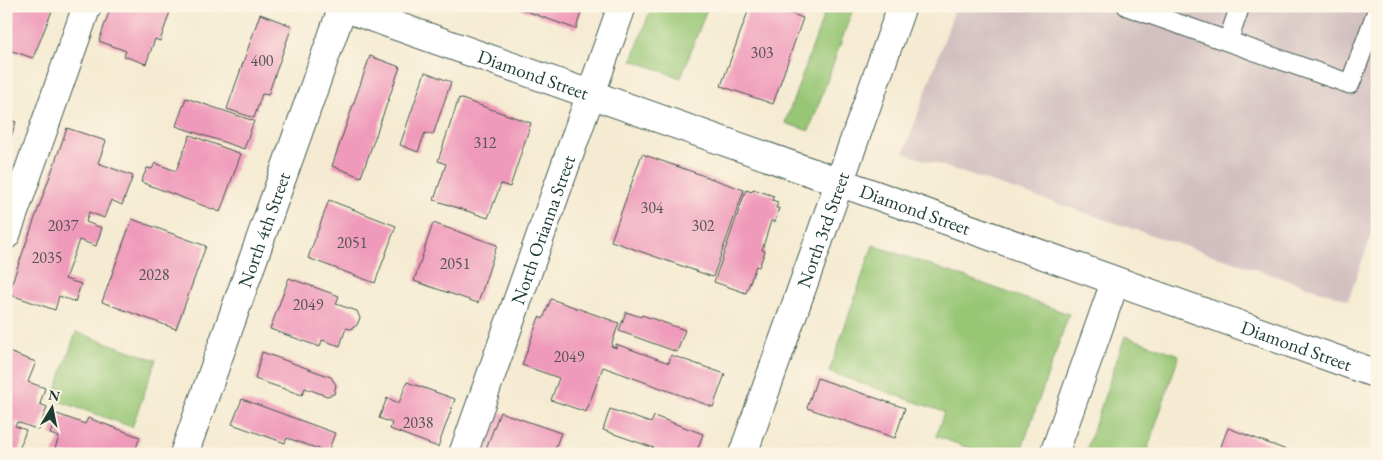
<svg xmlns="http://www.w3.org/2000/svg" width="1383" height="460" font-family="'EB Garamond',serif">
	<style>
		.industrial { fill: #d2bfc0 }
		.green { fill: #97c675; stroke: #5b8254 }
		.building { fill: #ef9aba }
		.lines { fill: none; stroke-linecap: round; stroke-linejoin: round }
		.service-casing { stroke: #3f574c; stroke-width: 21 }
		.minor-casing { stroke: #3f574c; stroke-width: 30 }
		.tertiary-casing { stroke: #3f574c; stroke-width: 30 }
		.service { stroke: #fff; stroke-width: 19 }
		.minor { stroke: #fff; stroke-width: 28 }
		.tertiary { stroke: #fff; stroke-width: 28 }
		.labels { text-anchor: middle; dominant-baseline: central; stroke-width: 4.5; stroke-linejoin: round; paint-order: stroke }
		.number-label { font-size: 16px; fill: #535456 }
		.street-label { font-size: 19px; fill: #1f3d34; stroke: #fcf5e5 }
	</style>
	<rect width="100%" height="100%" fill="#fcf5e5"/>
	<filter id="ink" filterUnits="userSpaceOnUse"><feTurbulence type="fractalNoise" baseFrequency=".02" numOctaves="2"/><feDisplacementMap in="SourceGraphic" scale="10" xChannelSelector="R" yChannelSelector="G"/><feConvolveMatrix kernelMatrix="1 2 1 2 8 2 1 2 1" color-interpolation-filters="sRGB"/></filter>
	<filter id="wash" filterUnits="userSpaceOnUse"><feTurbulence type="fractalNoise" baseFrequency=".0096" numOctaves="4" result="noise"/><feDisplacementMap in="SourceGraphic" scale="20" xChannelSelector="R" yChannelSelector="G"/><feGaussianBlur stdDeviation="1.12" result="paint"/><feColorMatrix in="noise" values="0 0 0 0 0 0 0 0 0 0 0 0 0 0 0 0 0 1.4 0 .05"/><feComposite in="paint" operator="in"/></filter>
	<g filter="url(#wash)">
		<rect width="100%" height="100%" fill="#f5ebd2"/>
		<path class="industrial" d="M956,6H1377V220L1348,300L904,153Z"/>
		<g class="green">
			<path d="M652,6H708L681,78L632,60Z"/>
			<path d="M819,6H854L809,131L785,123L826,9Z"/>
			<path d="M873,245L1069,314L1020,454H985L936,436L944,412L829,372Z"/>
			<path d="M76,332L156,360L132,427L53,399Z"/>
			<path d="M1125,336L1179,355L1146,454H1085Z"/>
		</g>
		<g id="blocks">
			<g class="building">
				<path d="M12,6H54L33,58L6,49V15L9,16Z"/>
				<path d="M111,6H172L160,41L155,39L146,64L124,56L126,51L99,41Z"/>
				<path d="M512,6H583L576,29Z"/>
				<path d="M750,6H770L803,18L773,104L721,86Z"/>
				<path d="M260,14L292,26L268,95L262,94L254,118L227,109Z"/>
				<path d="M370,56L400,67L361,177L332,166Z"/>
				<path d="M425,72L451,82L433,135L425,133L418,152L400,145Z"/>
				<path d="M186,98L254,121L244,149L176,126Z"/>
				<path d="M459,98L531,123L510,187L501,184L488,218L434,200L446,164L438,161Z"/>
				<path d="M6,119L16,122L7,148H6Z"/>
				<path d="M67,128L106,141L98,163L133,176L122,205L111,200L104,218L89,212L86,222L102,228L96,246L79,240L65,279L81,284L75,302L59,296L55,310L8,294Z"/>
				<path d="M190,135L241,154L220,212L141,182L147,168L152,169L155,163L176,171Z"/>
				<path d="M642,154L744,190L713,277L611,241Z"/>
				<path d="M753,189L774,196L772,200L778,202L776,208H779L775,222L771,221L762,250L765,251L759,267L756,266L746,293L714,282L746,190L752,192Z"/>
				<path d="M329,200L396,226L375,283L308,258Z"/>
				<path d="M132,219L206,246L176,329L102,302Z"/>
				<path d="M433,223L497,245L478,303L414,281Z"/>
				<path d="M289,278L339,296L336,304L357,311L360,318L357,325L351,329L346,328L340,346L322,340L320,347L270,329Z"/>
				<path d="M551,299L619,323L611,346L616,348V344L669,363L671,355L725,374L713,407L603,367L586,412L551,400L559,378L522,365L539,317L543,319Z"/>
				<path d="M626,312L641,317L642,315L685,330L677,352L619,331Z"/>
				<path d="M6,351L36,362L28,382L45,388L40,404L47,407L39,430L17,422L15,426L26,430L18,453L6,449Z"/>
				<path d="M262,352L331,377L336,385L334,394L327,396L305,388L302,395L255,379Z"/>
				<path d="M817,378L905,408L895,438L807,408Z"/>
				<path d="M407,382L455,399L438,447L390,429L392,423L379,418L387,398L399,403Z"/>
				<path d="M242,399L335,433L328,452L287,438L285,443L232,424Z"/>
				<path d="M610,409L651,423L654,416L703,434L696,454H671L603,430Z"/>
				<path d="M500,412L561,433L553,454H484Z"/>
				<path d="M57,414L85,424L88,418L140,437L134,454H53L59,437L50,434Z"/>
				<path d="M1228,428L1297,454H1218Z"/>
			</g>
		</g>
	</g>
	<g filter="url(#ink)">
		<use href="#blocks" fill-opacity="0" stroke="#3f574c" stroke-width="1"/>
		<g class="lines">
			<g class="service-casing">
				<g id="service">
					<path d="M1127,6L1350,84L1377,11"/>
					<path d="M1228,41L1240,6"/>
				</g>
			</g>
			<g class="minor-casing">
				<g id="minor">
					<path id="s1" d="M340,6L839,182L1377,374"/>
					<path d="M6,235L87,6"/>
					<path id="s2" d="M184,454L343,6"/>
					<path id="s3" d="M463,454L622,6"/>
					<path d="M1054,454L1115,282"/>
				</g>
			</g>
			<g class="tertiary-casing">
				<g id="tertiary">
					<path id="s4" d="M743,454L902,6"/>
				</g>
			</g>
			<use href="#service" class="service"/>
			<use href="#minor" class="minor"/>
			<use href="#tertiary" class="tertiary"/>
		</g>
	</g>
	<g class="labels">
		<g class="number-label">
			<text x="762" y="52">303</text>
			<text x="262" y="60">400</text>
			<text x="485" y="142">312</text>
			<text x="652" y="207">304</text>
			<text x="63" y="225">2037</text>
			<text x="703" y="225">302</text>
			<text x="352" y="242">2051</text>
			<text x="47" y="257">2035</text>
			<text x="455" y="263">2051</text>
			<text x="154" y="274">2028</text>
			<text x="308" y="304">2049</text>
			<text x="569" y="356">2049</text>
			<text x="418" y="422">2038</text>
		</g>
		<g class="street-label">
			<text stroke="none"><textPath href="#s1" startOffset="205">Diamond Street</textPath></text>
			<text stroke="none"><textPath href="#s1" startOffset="610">Diamond Street</textPath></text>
			<text stroke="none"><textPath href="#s2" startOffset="238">North 4th Street</textPath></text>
			<text stroke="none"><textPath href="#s3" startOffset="238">North Orianna Street</textPath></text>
			<text stroke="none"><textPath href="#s4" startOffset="238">North 3rd Street</textPath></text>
			<text stroke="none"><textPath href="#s1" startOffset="1015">Diamond Street</textPath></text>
		</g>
	</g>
	<rect width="1383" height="460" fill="none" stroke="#fcf5e5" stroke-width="25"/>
	<g transform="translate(52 408) rotate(10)" stroke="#fcf5e5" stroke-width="4" paint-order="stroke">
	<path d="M0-4L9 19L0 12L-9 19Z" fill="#1f3d34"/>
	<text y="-8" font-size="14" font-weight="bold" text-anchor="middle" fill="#1f3d34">N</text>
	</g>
</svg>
